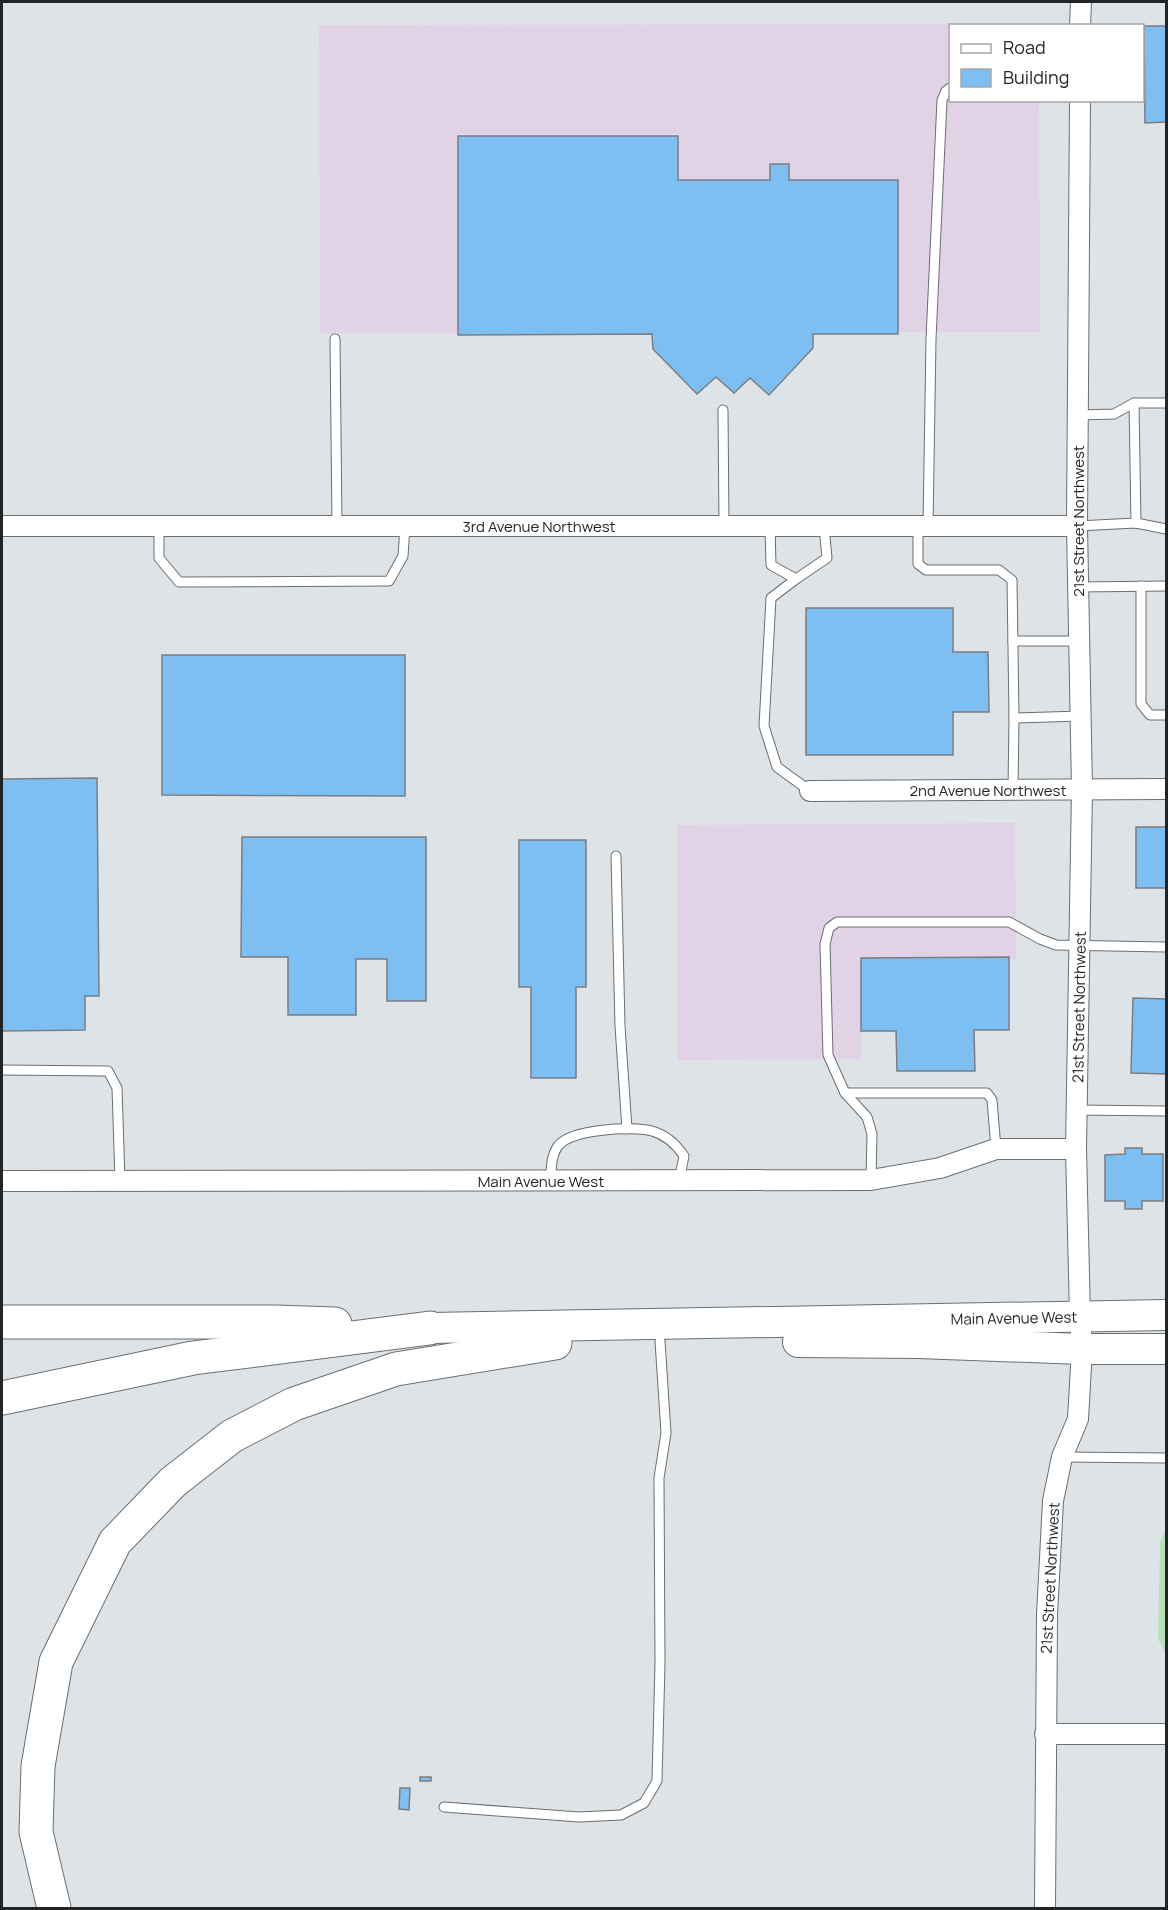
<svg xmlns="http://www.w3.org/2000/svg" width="1168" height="1910" font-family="Manrope,sans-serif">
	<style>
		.industrial { fill: #e2d2e5 }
		.green { fill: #b7e1b8 }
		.building { fill: #7dbff3; stroke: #7a7e82; stroke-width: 1.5 }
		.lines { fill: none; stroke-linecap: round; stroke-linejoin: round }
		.lane-casing { stroke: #6a6f72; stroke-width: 11 }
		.street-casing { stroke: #6a6f72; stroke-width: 22 }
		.primary-casing { stroke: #6a6f72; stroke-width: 32 }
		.highway-casing { stroke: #6a6f72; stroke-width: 35 }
		.lane { stroke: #fff; stroke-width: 9 }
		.street { stroke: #fff; stroke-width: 20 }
		.primary { stroke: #fff; stroke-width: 30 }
		.highway { stroke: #fff; stroke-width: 33 }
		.labels { text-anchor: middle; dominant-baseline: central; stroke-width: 4.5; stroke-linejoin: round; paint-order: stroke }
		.street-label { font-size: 15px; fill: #222426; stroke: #fff }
	</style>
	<rect width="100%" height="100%" fill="#dee3e7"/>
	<g class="industrial">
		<path d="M1039,24V26H950V100L1039,101L1040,332L320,334L319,25Z"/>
		<path d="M1015,823L1016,960L1009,957L861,958V1059L678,1060L677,825Z"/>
	</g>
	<path class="green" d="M1166,1530V1653L1158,1639L1160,1543Z"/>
	<g class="building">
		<path d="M1144,26H1166V122L1145,123Z"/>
		<path d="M458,136H678V180H770V164H789V180H898V334H813V348L769,395L750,378L734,393L716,377L697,394L653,349L652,334L458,335Z"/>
		<path d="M806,608H953V652H988L989,712H953V755H806Z"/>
		<path d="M162,655H405V796L162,795Z"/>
		<path d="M97,778L99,996H85V1030L2,1031V779Z"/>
		<rect x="1136" y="827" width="30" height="61"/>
		<path d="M242,837H426V1001H387V959H356V1015H288V957H241Z"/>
		<path d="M519,840H586V987H576V1078H531V987H519Z"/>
		<path d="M1009,957V1030H974L975,1071H897L896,1031H861V958Z"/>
		<path d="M1133,998L1166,999V1074L1131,1073Z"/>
		<path d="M1125,1148H1142V1154H1163V1201H1142V1209H1125V1201H1105V1155L1125,1154Z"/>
		<rect x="420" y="1777" width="11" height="4"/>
		<path d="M400,1788H410L409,1810L399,1809Z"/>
	</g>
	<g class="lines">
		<g class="lane-casing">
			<g id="lane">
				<path d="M335,339L337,526"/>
				<path d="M723,410L724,526"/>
				<path d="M1078,415L1114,414L1134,403"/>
				<path d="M1136,523L1134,403H1166"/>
				<path d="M159,526V558L179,582L389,581L403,556L405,526"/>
				<path d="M770,526L771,565L796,579L827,558L824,526"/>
				<path d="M918,526V564L926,570H999L1012,580L1014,718L1013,790"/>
				<path d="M928,526L931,339L942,100L946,91L950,88"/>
				<path d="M1077,526L1136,523L1166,529"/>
				<path d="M796,579L771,598L764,726L777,767L810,791"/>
				<path d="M1141,586V704L1150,715H1166"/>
				<path d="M1078,587L1166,586"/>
				<path d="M1013,641H1080"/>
				<path d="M1014,718L1081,716"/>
				<path d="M616,856L620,1026L627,1129"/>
				<path d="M2,1070L108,1071L117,1088L120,1181"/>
				<path d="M845,1093H987L992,1100L996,1149"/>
				<path d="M1077,1110L1166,1111"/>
				<path d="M871,1180L872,1134L867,1117L845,1093L828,1055L825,944L829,928L837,922H1009L1040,939L1056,945L1166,947"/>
				<path d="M551,1181C551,1168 551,1156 558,1146C571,1129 632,1126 652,1131C666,1135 676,1144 684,1156L679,1181"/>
				<path d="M1062,1457L1166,1458"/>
				<path d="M444,1807L579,1817L621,1815L644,1803L657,1781L660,1663L659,1478L666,1433L660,1341"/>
			</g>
		</g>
		<g class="street-casing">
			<g id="street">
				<path d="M1080,26L1081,2"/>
				<path d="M2,526H1077"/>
				<path d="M810,791L1166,789"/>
				<path d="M2,1181L871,1180L940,1168L996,1149H1076"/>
				<path d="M1045,1734H1166"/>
				<path d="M1045,1908L1047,1615L1053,1501L1062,1457L1078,1419L1082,1349L1080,1317L1076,1149L1082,789L1077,526L1080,100"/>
			</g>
		</g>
		<g class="primary-casing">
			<g id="primary">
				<path d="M430,1328L1166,1315"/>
				<path d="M798,1342L918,1343L1082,1349H1166"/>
			</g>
		</g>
		<g class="highway-casing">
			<g id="highway">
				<path d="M2,1322H276L335,1324"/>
				<path d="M2,1398L193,1358L430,1328"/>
				<path d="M54,1908L36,1832L38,1766L56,1662L115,1542L173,1482L232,1436L294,1404L396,1369L555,1343"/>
			</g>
		</g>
		<use href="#lane" class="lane"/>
		<use href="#street" class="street"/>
		<use href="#primary" class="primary"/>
		<use href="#highway" class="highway"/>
	</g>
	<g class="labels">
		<g class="street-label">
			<text transform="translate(1078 521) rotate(-90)">21st Street Northwest</text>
			<text x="539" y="526">3rd Avenue Northwest</text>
			<text x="988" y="790">2nd Avenue Northwest</text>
			<text transform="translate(1079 1007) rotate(-89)">21st Street Northwest</text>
			<text x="541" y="1181">Main Avenue West</text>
			<text transform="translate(1014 1318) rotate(-1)">Main Avenue West</text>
			<text transform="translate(1050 1578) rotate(-87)">21st Street Northwest</text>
		</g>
	</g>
	<rect width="1168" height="1910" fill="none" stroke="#222426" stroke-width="6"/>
	<rect x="949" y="24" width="195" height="78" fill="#ffffff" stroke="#a7a7a8" stroke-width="1.5"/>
	<rect x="961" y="44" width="30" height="9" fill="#ffffff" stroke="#a7a7a8" stroke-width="1.5"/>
	<text x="1003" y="54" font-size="18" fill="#222426">Road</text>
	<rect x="961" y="69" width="30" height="18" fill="#7dbff3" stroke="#a7a7a8" stroke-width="1.5"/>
	<text x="1003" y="84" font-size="18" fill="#222426">Building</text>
</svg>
